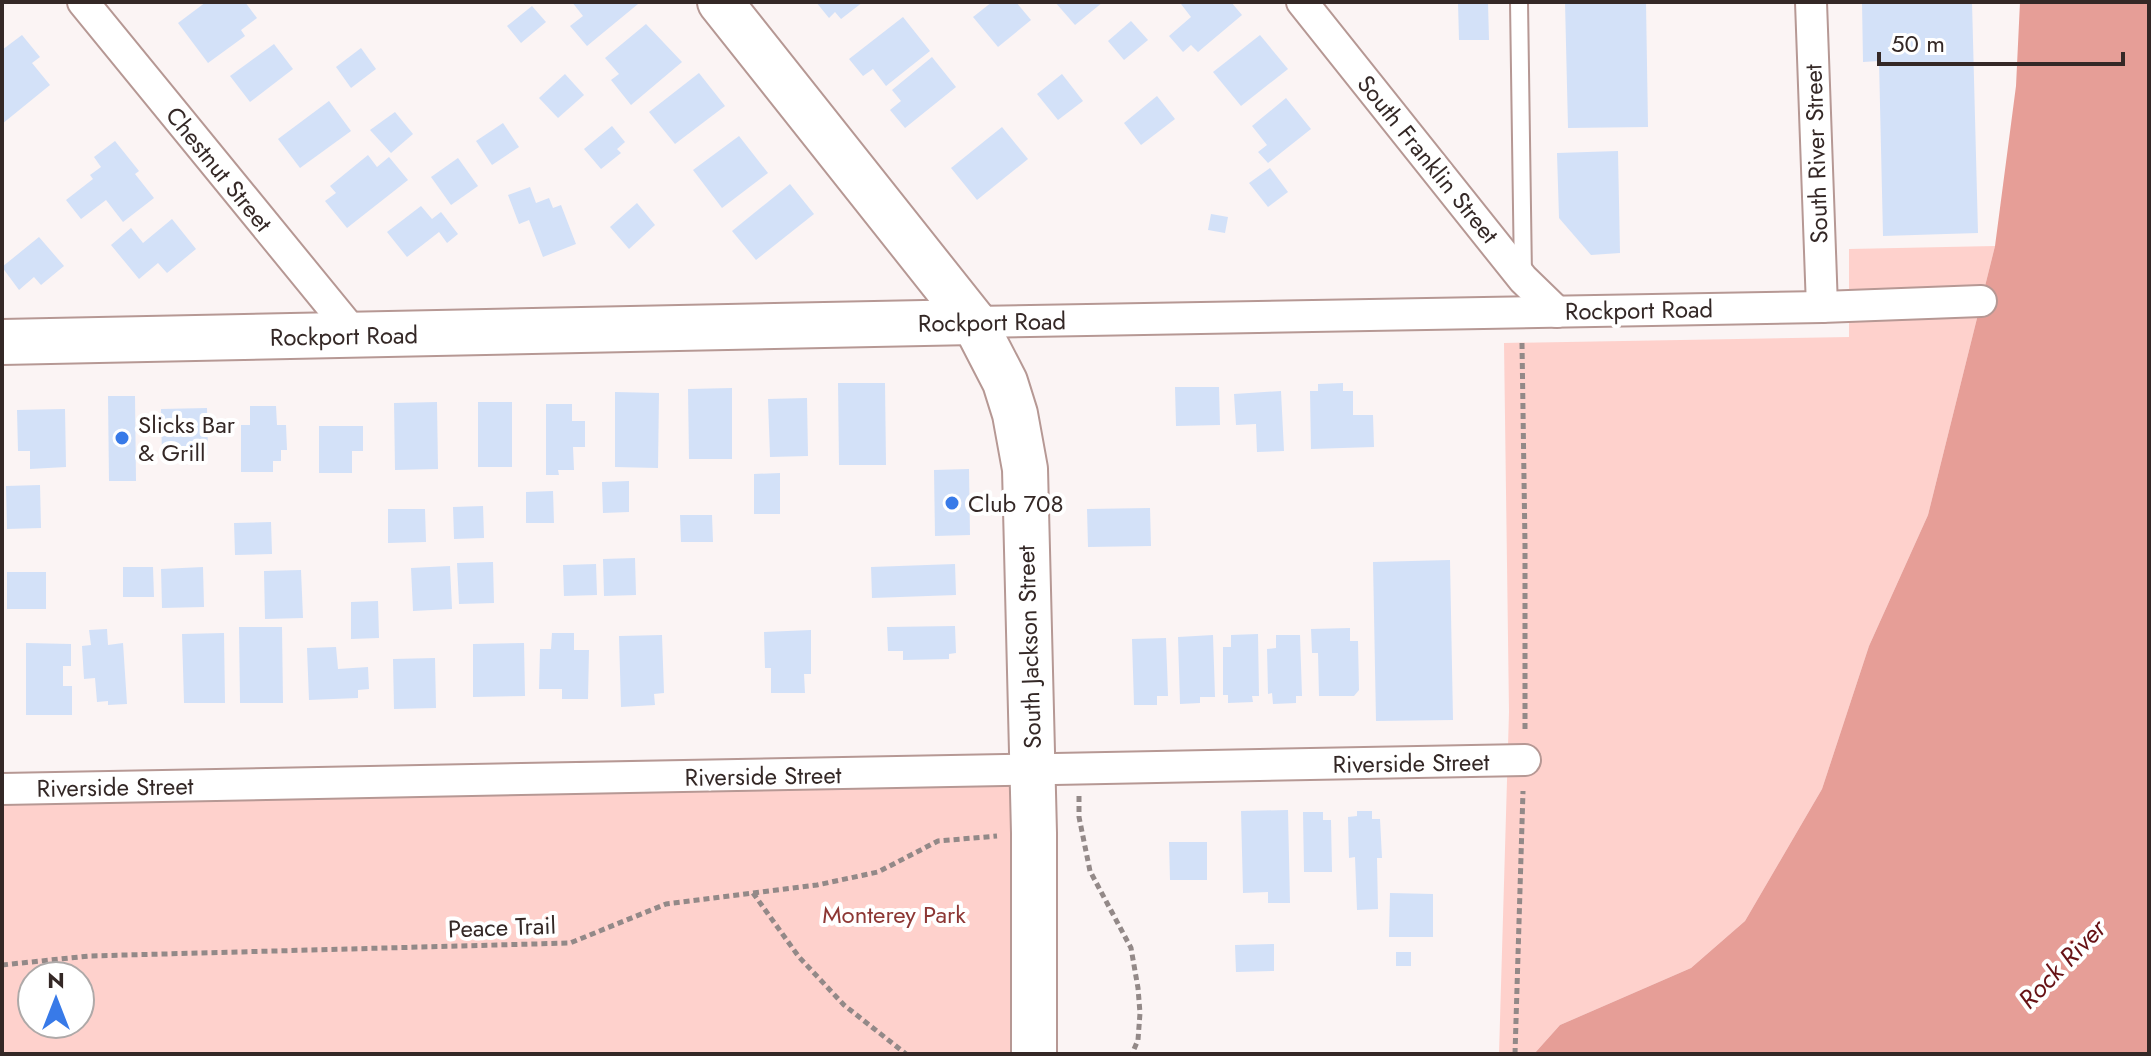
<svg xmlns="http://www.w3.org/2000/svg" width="2151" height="1056" font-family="Jost,sans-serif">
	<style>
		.green { fill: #fed1cc; fill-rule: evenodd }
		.water { fill: #e69e97 }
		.building { fill: #d3e1f8 }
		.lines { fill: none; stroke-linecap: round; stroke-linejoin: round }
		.lane-casing { stroke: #b69894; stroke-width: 20 }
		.street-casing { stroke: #b69894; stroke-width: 34 }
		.secondary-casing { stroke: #b69894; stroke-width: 48 }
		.path { stroke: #938988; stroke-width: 5; stroke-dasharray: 6 4; stroke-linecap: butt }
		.lane { stroke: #fff; stroke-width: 16 }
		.street { stroke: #fff; stroke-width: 30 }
		.secondary { stroke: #fff; stroke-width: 44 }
		.poi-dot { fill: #387ae8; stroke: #fff; stroke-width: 3 }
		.labels { text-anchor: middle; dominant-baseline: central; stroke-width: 8; stroke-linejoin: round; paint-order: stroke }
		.street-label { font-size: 24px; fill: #342826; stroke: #fff }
		.poi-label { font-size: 24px; fill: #342826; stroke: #fff; text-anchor: start }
		.park-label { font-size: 24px; fill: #8d3734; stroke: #fff }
		.water-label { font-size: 26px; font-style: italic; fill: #671215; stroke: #fff }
	</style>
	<rect width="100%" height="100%" fill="#fbf4f4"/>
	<g class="green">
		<path d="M1995,246L1928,515L1869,646L1822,789L1745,921L1691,968L1560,1025L1534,1054H1499L1509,712L1504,343L1849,337V249Z"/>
		<path d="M1033,771L1034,1054H2V789ZM32,976H80V1024H32Z"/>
	</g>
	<path class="water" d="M2020,2H2149V1054H1534L1560,1025L1691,968L1745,921L1822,789L1869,646L1928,515L1995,246L2016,86Z"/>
	<g class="building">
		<path d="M206,2H245L257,18L241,30L245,36L208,63L178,23Z"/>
		<path d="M572,2H636L638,4L587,46L570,26L583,16Z"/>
		<path d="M816,2H863L841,19L835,12L829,18Z"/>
		<path d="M992,2H1016L1031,20L998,47L973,17Z"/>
		<path d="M1055,2H1103L1075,25Z"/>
		<path d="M1183,2H1231L1242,15L1198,52L1191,45L1183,52L1169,36L1191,17L1181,4Z"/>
		<path d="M1458,2H1488L1489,40H1459Z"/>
		<path d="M1565,2H1646L1648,127L1568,128Z"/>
		<path d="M1862,2H1972L1978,233L1883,236L1879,61L1863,62Z"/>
		<path d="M532,6L546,22L521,43L507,26Z"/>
		<path d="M903,17L930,51L886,86L873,69L863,76L849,59Z"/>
		<path d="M1131,21L1148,40L1124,60L1108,41Z"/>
		<path d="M646,24L682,62L631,105L611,80L619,74L605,58Z"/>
		<path d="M22,35L40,57L32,63L50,85L2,124V50Z"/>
		<path d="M1260,35L1288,69L1241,106L1213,72Z"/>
		<path d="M274,44L293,69L250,102L230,76Z"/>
		<path d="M361,48L376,69L351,88L336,67Z"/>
		<path d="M932,57L956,87L905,128L890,110L901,101L892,90Z"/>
		<path d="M699,73L725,106L675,144L649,112Z"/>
		<path d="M565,74L584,95L558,118L539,98Z"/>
		<path d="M1062,74L1083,101L1058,120L1037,94Z"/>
		<path d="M1157,96L1175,119L1141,145L1124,123Z"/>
		<path d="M1286,98L1311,129L1268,163L1258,152L1267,145L1252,126Z"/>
		<path d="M329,101L351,131L300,168L278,139Z"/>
		<path d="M395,112L413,134L391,153L370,130Z"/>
		<path d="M503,123L519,147L492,165L476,141Z"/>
		<path d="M612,126L625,142L617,149L621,153L601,169L584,149Z"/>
		<path d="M1002,127L1028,159L977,200L951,168Z"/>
		<path d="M739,136L768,173L722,208L693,170Z"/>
		<path d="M115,141L139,171L135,174L154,198L123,222L106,200L81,219L66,200L93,179L90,175L101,167L94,157Z"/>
		<path d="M1618,151L1620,253L1591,255L1559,218L1557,153Z"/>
		<path d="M368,155L377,167L389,157L408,180L347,228L325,201L336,193L330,186Z"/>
		<path d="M458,158L478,186L451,205L431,177Z"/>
		<path d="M1270,168L1288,192L1268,207L1249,183Z"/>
		<path d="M790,184L814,214L756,260L732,231Z"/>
		<path d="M530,187L536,203L549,198L553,208L561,205L576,244L543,257L529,220L519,224L508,195Z"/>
		<path d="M637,203L655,225L629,249L610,227Z"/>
		<path d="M421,206L432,219L441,212L458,234L447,243L439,232L407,257L387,232Z"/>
		<path d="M1211,214L1228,217L1225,233L1208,230Z"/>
		<path d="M172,219L196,249L167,273L158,263L139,279L111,245L131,228L143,243Z"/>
		<path d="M39,237L64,266L41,285L34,277L19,290L2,267Z"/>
		<path d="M838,383H885L886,465H839Z"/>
		<path d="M1343,383V391H1353V415H1373L1374,447L1311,449L1310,391H1318V384Z"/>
		<path d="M1175,387H1219L1220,425L1176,426Z"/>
		<path d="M732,388V459H689L688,389Z"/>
		<path d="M1281,391L1284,451L1257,452L1256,424L1236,425L1234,394Z"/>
		<path d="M615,392L659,393L658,468L615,467Z"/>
		<path d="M108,396H135L136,481H109Z"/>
		<path d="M807,398L808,456L770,457L768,399Z"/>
		<path d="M437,402L438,469L395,470L394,403Z"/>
		<rect x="478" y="402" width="34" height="65"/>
		<path d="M546,404H572V421H585V447H573L574,470H558L559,475H546Z"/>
		<path d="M250,406H276L277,425H286L287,450H281V461H273V472H241V425H250Z"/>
		<path d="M207,408L208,455L162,457L161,409Z"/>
		<path d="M65,409L66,467L30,469V451H18L17,410Z"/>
		<path d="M319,426H363V451H352V473H319Z"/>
		<path d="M969,469L970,535L935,536L934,470Z"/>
		<path d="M780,473V514H754V474Z"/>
		<path d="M629,481V512L603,513L602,482Z"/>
		<path d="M40,485L41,528L7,529L6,486Z"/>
		<path d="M553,491L554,523H526V492Z"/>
		<path d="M483,506L484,538L454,539L453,507Z"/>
		<path d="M1150,508L1151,546L1088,547L1087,509Z"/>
		<path d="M388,509H425L426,542L388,543Z"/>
		<path d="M680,515H712L713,542H681Z"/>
		<path d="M271,522L272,554L235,555L234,523Z"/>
		<path d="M635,558L636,595L604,596L603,559Z"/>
		<path d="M1450,560L1453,720L1376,721L1373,562Z"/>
		<path d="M493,562L494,603L459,604L457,563Z"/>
		<path d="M596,564L597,595L564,596L563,565Z"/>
		<path d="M955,564L956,595L872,598L871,567Z"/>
		<path d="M450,566L452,609L413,611L411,568Z"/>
		<path d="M123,567H153L154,597H123Z"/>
		<path d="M203,567L204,607L162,608L161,569Z"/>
		<path d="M301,570L303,618L265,619L264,571Z"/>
		<rect x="7" y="572" width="39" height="37"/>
		<path d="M378,601L379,638L351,639V602Z"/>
		<path d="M955,626L956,653L949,654V659L903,660V651H888L887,627Z"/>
		<path d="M239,627H282L283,703H240Z"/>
		<path d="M1350,628V641H1358L1359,690L1354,696H1319L1318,653H1312L1311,629Z"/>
		<path d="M107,629L108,645L123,643L127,704L108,705V701L97,702L95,678L84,679L82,646L91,645L89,630Z"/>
		<path d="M811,630V674H804L805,693H771V668H765L764,632Z"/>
		<path d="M224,633L225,703H184L182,634Z"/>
		<path d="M552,633H574V650H589L588,699H562V689H539L540,649H551Z"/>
		<path d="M1258,634L1259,696H1252L1253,702L1228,703V695H1223V647H1231V635Z"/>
		<path d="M662,635L664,693L654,694L655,705L621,707L619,636Z"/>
		<path d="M1213,635L1215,697H1200V703L1180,704L1178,637Z"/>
		<path d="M1276,635H1300L1302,696H1296V703L1273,704L1272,693L1268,694L1267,649L1276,648Z"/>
		<path d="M1166,638L1168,696H1157V705H1134L1132,639Z"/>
		<path d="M26,643L71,644V666H63V686H72V715H26Z"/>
		<path d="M524,643L525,696L473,697V644Z"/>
		<path d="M336,647L338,669L368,667L369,689L358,690V698L309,700L307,648Z"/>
		<path d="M435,658L436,708L394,709L393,659Z"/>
		<path d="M1288,810L1290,903H1268V892L1243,893L1241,811Z"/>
		<path d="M1357,811H1372V819H1380L1382,858H1377L1378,909L1357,910L1355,857L1349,858L1348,817L1357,816Z"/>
		<path d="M1303,812H1323V820H1331L1332,872H1304Z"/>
		<path d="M1169,842H1207V880H1170Z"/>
		<path d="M1390,893L1433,894V937H1389Z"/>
		<path d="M1274,944V971L1236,972L1235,945Z"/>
		<rect x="1396" y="952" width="15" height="14"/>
	</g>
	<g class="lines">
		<g class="lane-casing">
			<path id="lane" d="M1519,2L1523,276"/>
		</g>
		<g class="street-casing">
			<g id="street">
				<path d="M83,2L356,336"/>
				<path d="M1302,2L1523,279L1557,312"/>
				<path d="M1811,2L1822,307"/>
				<path d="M974,322L1822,307L1981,301"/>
				<path d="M2,789L1525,760"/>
			</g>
		</g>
		<g class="secondary-casing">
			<g id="secondary">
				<path d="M720,2L974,322L1005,382L1015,414L1025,469L1034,833V1054"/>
				<path d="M2,342L974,322"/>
			</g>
		</g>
		<g class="path">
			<path d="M1522,343L1525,545V729"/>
			<path d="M1079,796V817L1090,871L1131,948L1138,988L1140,1013L1138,1040L1132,1054"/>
			<path d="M753,893L799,957L844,1005L906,1054"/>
			<path d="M2,965L89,956L570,943L666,904L817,885L878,872L938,841L997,836"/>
			<path d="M1515,1054L1523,791"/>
		</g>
		<use href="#lane" class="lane"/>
		<use href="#street" class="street"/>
		<use href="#secondary" class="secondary"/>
	</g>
	<g class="poi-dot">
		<circle cx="122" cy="438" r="8"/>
		<circle cx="952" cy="503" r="8"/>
	</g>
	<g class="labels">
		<g class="street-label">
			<text transform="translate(1816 154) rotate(-92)">South River Street</text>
			<text transform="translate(1428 159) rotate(51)">South Franklin Street</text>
			<text transform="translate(219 169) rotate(51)">Chestnut Street</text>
			<text transform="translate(1639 310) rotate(-1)">Rockport Road</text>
			<text transform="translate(992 322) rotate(-1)">Rockport Road</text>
			<text transform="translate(344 336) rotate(-1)">Rockport Road</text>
			<text transform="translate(1029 647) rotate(-92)">South Jackson Street</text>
			<text transform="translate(1411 763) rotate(-1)">Riverside Street</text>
			<text transform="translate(763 776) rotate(-1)">Riverside Street</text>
			<text transform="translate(115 787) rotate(-1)">Riverside Street</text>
			<text transform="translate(502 927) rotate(-2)">Peace Trail</text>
		</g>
		<g class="poi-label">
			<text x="138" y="424">Slicks Bar<tspan x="138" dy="28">&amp; Grill</tspan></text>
			<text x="968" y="503">Club 708</text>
		</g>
		<g class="park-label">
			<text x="894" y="914">Monterey Park</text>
		</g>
		<g class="water-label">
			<text transform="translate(2062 964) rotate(-46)">Rock River</text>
		</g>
	</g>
	<rect width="2151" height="1056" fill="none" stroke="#342826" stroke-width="8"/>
	<g transform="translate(56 1000)"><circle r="38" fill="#ffffff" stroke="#aea9a8" stroke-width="2"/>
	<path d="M0-6L14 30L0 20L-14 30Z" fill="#387ae8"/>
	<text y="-12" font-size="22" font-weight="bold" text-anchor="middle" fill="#342826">N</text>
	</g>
	<path d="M1879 52v12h244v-12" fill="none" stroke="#342826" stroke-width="4"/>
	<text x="1891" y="52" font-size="24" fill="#342826" stroke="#ffffff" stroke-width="6" paint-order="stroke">50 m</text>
</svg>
